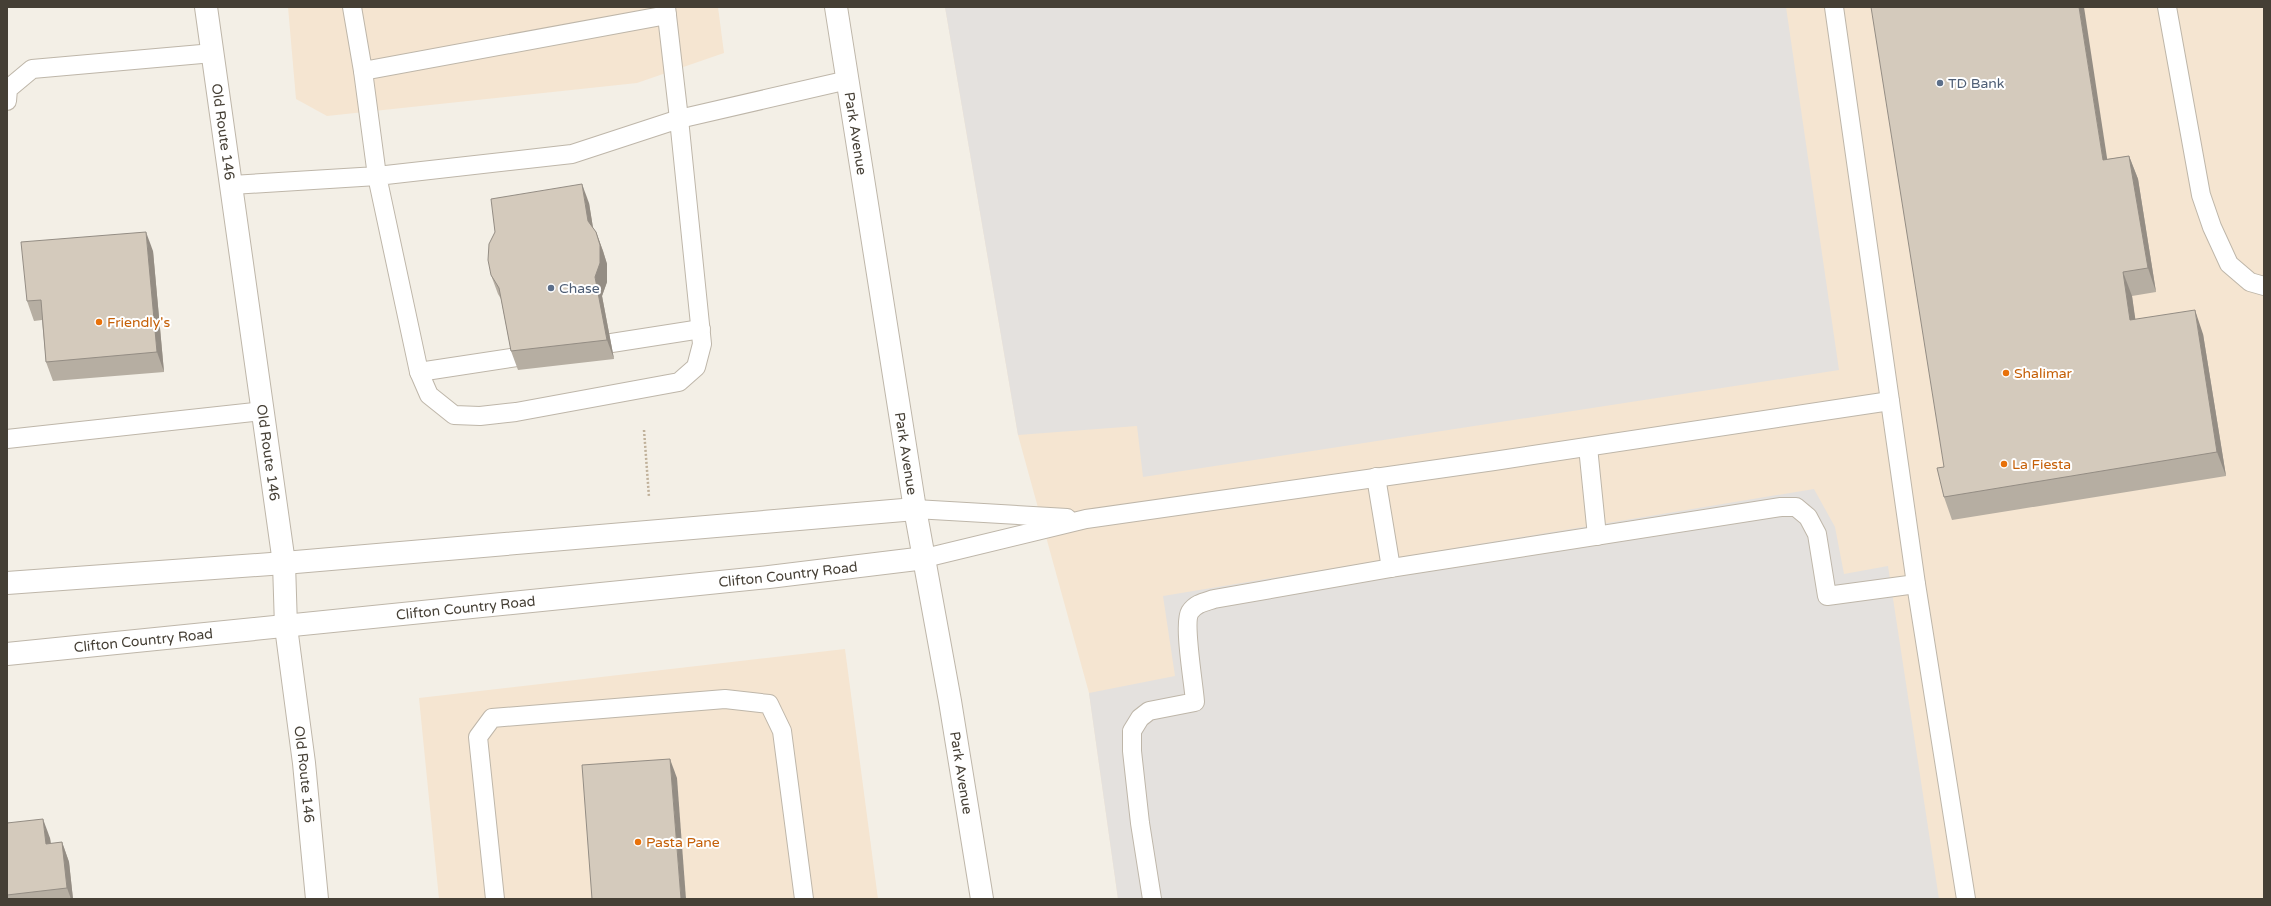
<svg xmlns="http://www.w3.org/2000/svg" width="2271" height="906" font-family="'Varela Round',sans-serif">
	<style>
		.commercial { fill: #f5e5d1 }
		.parking { fill: #e4e1de }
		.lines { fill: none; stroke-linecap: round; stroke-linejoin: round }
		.service-casing { stroke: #beb6a9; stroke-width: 20 }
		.tertiary-casing { stroke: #beb6a9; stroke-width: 24 }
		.path { stroke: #c0b19a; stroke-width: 2.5; stroke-dasharray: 2 2; stroke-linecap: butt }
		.service { stroke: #fff; stroke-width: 18 }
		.tertiary { stroke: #fff; stroke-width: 22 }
		.wall { fill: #b6aea2 }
		.shaded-wall { fill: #948d84 }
		.building { fill: #d4cabc; stroke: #948d84 }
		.service-dot { fill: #5c6f8a; stroke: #fff; stroke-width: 1.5 }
		.food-dot { fill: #e8710a; stroke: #fff; stroke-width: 1.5 }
		.labels { text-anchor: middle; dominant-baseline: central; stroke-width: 4; stroke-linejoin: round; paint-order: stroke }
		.service-label { font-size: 14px; fill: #4e5e75; stroke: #fff; text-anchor: start }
		.street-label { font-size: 14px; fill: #453f35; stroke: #fff }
		.food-label { font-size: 14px; fill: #c56008; stroke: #fff; text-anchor: start }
	</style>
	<rect width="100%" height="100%" fill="#f3efe6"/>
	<g class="commercial">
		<path d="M288,7H718L724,53L637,83L327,116L296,99Z"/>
		<path d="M945,7H2264V899H1118L1089,693L1018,435Z"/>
		<path d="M845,649L878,899H439L419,698Z"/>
	</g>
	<g class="parking">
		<path d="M945,7H1786L1839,370L1143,477L1137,426L1018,435Z"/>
		<path d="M1814,489L1835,527L1844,574L1888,566L1939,899H1118L1089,693L1175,676L1163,596Z"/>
	</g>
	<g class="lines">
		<g class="service-casing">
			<g id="service">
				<path d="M352,7L363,71L667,15"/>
				<path d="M666,7L679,119L848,80"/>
				<path d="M1834,7L1916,584L1966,899"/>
				<path d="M2167,7L2201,195L2212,227L2229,264L2250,282L2264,286"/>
				<path d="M7,101L8,89L32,69L213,53"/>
				<path d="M679,119L702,344L696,367L679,382L516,412L480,416L454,415L429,395L419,372L377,176L572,154Z"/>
				<path d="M232,185L377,176L363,71"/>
				<path d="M586,347L701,329"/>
				<path d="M419,372L537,354"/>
				<path d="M7,439L263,411"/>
				<path d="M1588,447L1597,536"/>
				<path d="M1376,477L1391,568"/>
				<path d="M915,509L1067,518"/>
				<path d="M925,558L1086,519L1494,461L1890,401"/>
				<path d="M495,899L478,737L492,718L725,699L769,704L782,731L804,899"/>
				<path d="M1152,899L1140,823L1132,751V731L1140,718L1149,711L1195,702C1194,686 1183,623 1190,612C1196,603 1205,602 1214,599L1391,568L1781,507H1796L1808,517L1817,534L1827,596L1916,584"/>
			</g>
		</g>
		<g class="tertiary-casing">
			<g id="tertiary">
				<path id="s1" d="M206,7L284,563L286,627L304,763L317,899"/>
				<path id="s2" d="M836,7L915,509L950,701L982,899"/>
				<path d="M7,583L284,563L915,509"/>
				<path id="s3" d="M7,654L769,577L925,558"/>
			</g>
		</g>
		<path class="path" d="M644,430L649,497"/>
		<use href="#service" class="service"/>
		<use href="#tertiary" class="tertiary"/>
	</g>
	<g class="wall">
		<path d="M2129,156L2138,179L2156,292L2132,296L2135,320L2203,334L2226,476L1952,520L1944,497V467L2108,159Z"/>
		<path d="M589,203L593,228L596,232L603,251L607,264V282L602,296L614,359L518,370L511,351L501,299L498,294L491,275Z"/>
		<path d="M153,251L164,372L53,381L46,362L42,320L34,321L27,301Z"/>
		<path d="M7,823L50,838L51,844L62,842L69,862L73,899H7Z"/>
	</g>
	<g class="shaded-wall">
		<path d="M2079,7H2084L2111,184L2103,160Z"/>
		<path d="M2129,156L2138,179L2156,292L2148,268Z"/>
		<path d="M582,184L589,203L595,240L588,221Z"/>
		<path d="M146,232L153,251L164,372L157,352Z"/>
		<path d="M596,232L603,251L607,264V282L602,296L614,359L607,340L595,277Z"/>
		<path d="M2123,272L2132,296L2139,344L2130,320Z"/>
		<path d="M2195,310L2203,334L2226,476L2217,452Z"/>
		<path d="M670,759L677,778L686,899H681Z"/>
		<path d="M43,819L50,838L53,863L46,844Z"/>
		<path d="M62,842L69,862L73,899H71L67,888Z"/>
	</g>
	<g class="building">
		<path d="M1871,7H2079L2103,160L2129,156L2148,268L2123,272L2130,320L2195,310L2217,452L1944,497L1937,468L1944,467Z"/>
		<path d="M582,184L588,221L596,232L600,245V263L595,277L607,340L511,351L499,288L491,275L488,260L489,244L495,232L491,199Z"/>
		<path d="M146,232L157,352L46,362L41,300L27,301L21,242Z"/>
		<path d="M670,759L681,899H592L582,765Z"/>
		<path d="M43,819L46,844L62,842L67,888L7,895V823Z"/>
	</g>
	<g class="service-dot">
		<circle cx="1940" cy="83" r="4"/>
		<circle cx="551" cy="288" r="4"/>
	</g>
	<g class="food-dot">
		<circle cx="99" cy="322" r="4"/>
		<circle cx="2006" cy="373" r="4"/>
		<circle cx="2004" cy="464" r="4"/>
		<circle cx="638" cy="842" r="4"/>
	</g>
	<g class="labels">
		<g class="service-label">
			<text x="1948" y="83">TD Bank</text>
			<text x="559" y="288">Chase</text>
		</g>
		<g class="street-label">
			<text stroke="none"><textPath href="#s1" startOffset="126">Old Route 146</textPath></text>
			<text stroke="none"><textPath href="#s2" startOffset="128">Park Avenue</textPath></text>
			<text stroke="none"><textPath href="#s1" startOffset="450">Old Route 146</textPath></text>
			<text stroke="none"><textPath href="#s2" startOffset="452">Park Avenue</textPath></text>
			<text stroke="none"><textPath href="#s3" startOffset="785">Clifton Country Road</textPath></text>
			<text stroke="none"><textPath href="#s3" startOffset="461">Clifton Country Road</textPath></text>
			<text stroke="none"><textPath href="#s3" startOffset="137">Clifton Country Road</textPath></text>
			<text stroke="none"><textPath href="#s2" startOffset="776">Park Avenue</textPath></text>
			<text stroke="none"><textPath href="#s1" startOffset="774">Old Route 146</textPath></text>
		</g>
		<g class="food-label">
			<text x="107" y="322">Friendly's</text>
			<text x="2014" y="373">Shalimar</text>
			<text x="2012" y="464">La Fiesta</text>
			<text x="646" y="842">Pasta Pane</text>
		</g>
	</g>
	<rect width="2271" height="906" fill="none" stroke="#453f35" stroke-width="16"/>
</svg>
